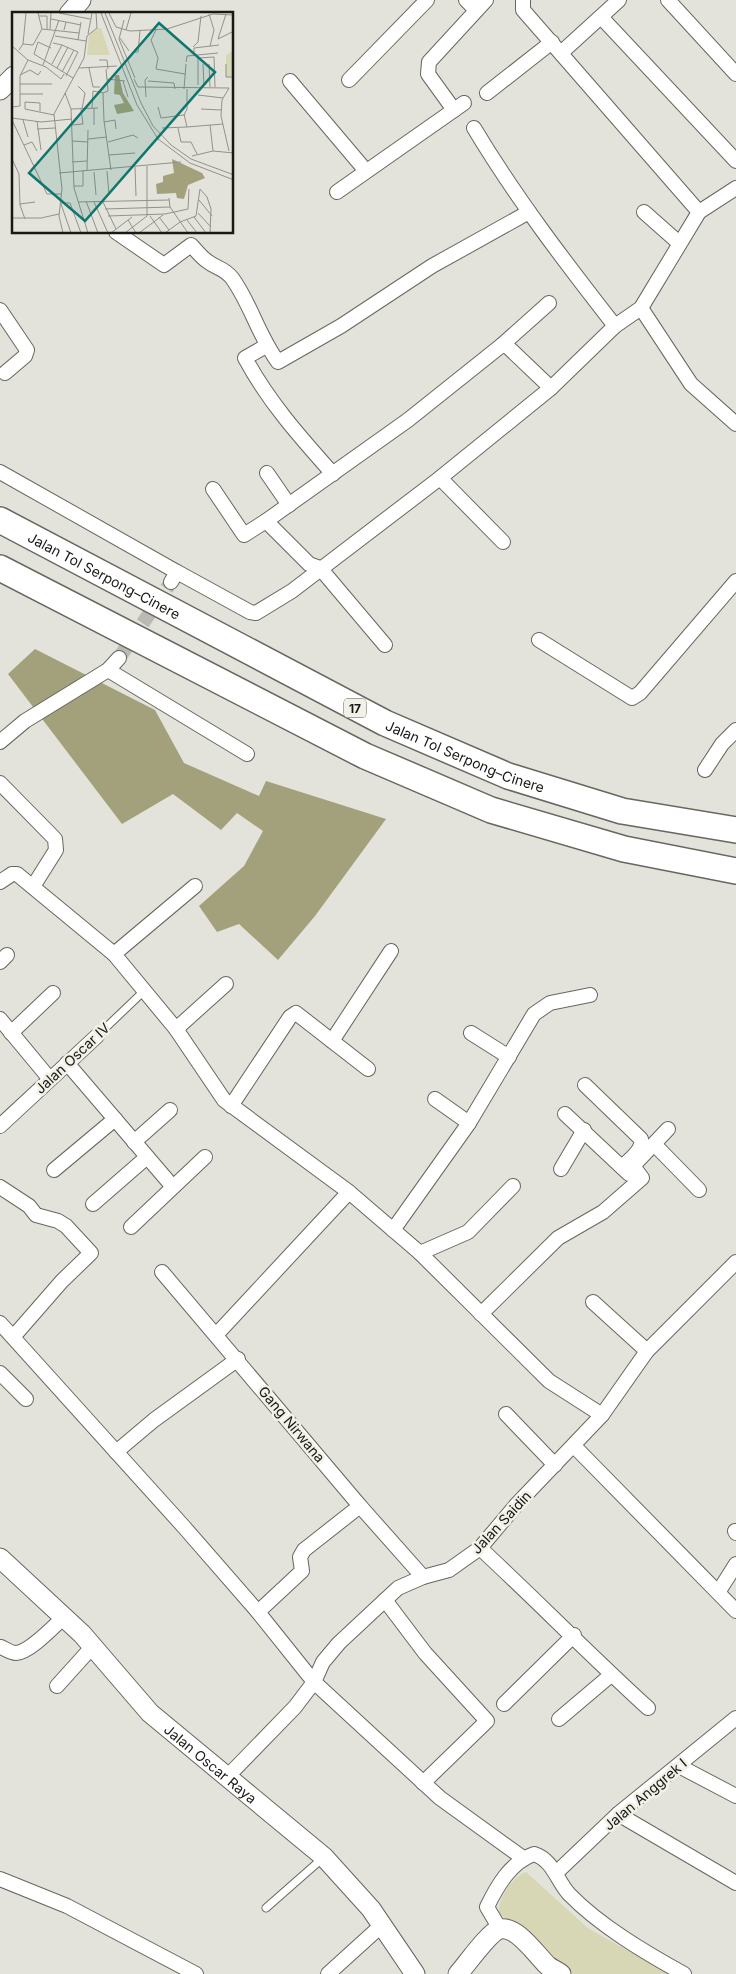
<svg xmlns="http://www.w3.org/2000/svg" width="736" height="1974" font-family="Inter,sans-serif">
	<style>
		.green { fill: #d7d6b5 }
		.forest { fill: #a2a17b }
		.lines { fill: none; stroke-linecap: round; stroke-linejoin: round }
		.street-tunnel { stroke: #babab3; stroke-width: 14; stroke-dasharray: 14 7; stroke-linecap: butt }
		.lane-casing { stroke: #676760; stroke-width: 9 }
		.street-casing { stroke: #676760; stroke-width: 16 }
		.secondary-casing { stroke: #676760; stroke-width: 21 }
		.highway-casing { stroke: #676760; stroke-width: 28 }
		.lane { stroke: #fff; stroke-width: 7 }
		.street { stroke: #fff; stroke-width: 14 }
		.secondary { stroke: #fff; stroke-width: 19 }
		.highway { stroke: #fff; stroke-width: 25 }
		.labels { text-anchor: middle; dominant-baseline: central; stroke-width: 5; stroke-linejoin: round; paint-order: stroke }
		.shield { fill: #f1f1e8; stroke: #595954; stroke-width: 1 }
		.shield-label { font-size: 12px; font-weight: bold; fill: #181815 }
		.street-label { font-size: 14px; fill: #181815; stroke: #f1f1e8 }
		.inset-road { fill: none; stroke: #92928c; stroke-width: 1 }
		.view { fill: #0f766e; fill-opacity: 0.15; stroke: #0f766e; stroke-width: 2.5 }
		.inset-edge { fill: none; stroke: #181815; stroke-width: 2.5 }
	</style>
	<rect width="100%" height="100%" fill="#e3e3db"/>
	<path class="green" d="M526,1872L589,1929L671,1974H573L536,1946L499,1913C498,1897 512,1877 526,1872Z"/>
	<path class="forest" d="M35,649L155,710L184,763L259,796L266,781L386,819L315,916L278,960L239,924L217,932L199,906L244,866L263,831L237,813L221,830L173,794L122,824L8,674Z"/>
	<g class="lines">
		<path class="street-tunnel" d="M119,658L171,582"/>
		<g class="lane-casing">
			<g id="lane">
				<path d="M97,1036L144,991"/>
				<path d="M266,1908L324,1857"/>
			</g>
		</g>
		<g class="street-casing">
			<g id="street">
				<path d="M466,0L476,10"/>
				<path d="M523,0V10L699,212"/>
				<path d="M668,0L736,74"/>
				<path d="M601,17L736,161"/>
				<path d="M562,52L619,0"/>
				<path d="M349,80L427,0"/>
				<path d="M290,81L366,171"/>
				<path d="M487,93L552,42"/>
				<path d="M454,110L428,74L429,62L486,0"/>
				<path d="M474,128C516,198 565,262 615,326"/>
				<path d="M337,192L464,103"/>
				<path d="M644,212L679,243"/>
				<path d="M116,232L164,265L191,245C196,250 201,257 207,261C217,269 223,267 232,278C251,304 258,335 278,362L341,326L432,266L529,212"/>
				<path d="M641,308L691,384L736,424"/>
				<path d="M0,310L27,350L25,356L5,373"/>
				<path d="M502,345L549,303"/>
				<path d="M266,346L245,358C268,401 300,437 333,474"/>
				<path d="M0,472L177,572"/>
				<path d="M267,473L289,505"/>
				<path d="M440,478L503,542"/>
				<path d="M213,489L244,535L266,521"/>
				<path d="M171,582L177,572L250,612L256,613L292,591L440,478L551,388L615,326L641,308L699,212L736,188"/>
				<path d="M539,640L632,698L640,693L736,581"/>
				<path d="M385,645L320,568L309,564L266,521L408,420L502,345L508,347L551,388"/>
				<path d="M108,670L247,754"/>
				<path d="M0,742L25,721L108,670L119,658"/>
				<path d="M705,770L722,744L736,730"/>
				<path d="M0,783L55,839L56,850L34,885"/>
				<path d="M0,882L12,874H17L114,954L176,1029L224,1100L349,1192L420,1253L549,1381L602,1415"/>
				<path d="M114,954L195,886"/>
				<path d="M0,962L7,955"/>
				<path d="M0,1019L49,1078"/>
				<path d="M176,1029L226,984"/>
				<path d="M11,1033L53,993"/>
				<path d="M471,1033L509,1057"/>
				<path d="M332,1041L391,951"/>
				<path d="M67,1063L173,1187"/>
				<path d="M585,1085L641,1139C644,1150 629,1160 622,1167"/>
				<path d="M435,1099L469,1123"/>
				<path d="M231,1106L290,1017L296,1013L368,1069"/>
				<path d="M565,1114L629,1174"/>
				<path d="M0,1126L97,1036"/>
				<path d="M134,1142L170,1110"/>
				<path d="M654,1144L699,1190"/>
				<path d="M561,1169L584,1130"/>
				<path d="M54,1170L115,1119"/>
				<path d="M0,1187L29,1206L36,1215L58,1221L66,1226L91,1253L62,1281L14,1336"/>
				<path d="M93,1204L147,1157"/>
				<path d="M131,1227L205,1157"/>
				<path d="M393,1230L469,1123L534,1014L550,1003L590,995"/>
				<path d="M420,1253L468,1232L513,1186"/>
				<path d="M162,1272L360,1506L423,1577"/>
				<path d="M593,1302L647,1351"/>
				<path d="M481,1314L558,1238L603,1212L642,1178L633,1166L668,1129"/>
				<path d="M0,1323L184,1527L258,1612L314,1682L440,1798L523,1858"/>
				<path d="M216,1335L349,1192"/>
				<path d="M0,1373L26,1399"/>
				<path d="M506,1414L555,1465"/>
				<path d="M574,1446L736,1611"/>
				<path d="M116,1452L154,1420L238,1359"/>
				<path d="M735,1531L736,1533"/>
				<path d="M480,1548C537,1601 591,1656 648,1708"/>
				<path d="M719,1591L736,1564"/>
				<path d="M385,1600L425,1653L487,1721L423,1783"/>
				<path d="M258,1612L302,1571L300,1557L304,1550L360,1506"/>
				<path d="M1,1647C5,1649 11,1653 16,1653C30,1652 53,1627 64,1617"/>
				<path d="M57,1686L93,1646"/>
				<path d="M504,1704L574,1635"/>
				<path d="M559,1719L611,1675"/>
				<path d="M679,1766L736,1796"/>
				<path d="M227,1777L295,1707L314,1682L323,1662L339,1643L398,1588L423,1577L449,1570L480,1548L517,1504L602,1415L647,1351L736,1262"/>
				<path d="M618,1814L736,1883"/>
				<path d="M556,1873L618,1814L736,1718"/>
				<path d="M0,1879L67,1906L196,1974"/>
				<path d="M500,1929L487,1907C497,1886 511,1862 534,1854C553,1860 557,1881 569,1894C600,1926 646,1953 684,1974"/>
				<path d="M328,1974L382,1925"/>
			</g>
		</g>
		<g class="secondary-casing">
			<g id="secondary">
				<path d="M69,14L81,0"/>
				<path d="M0,90L14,76"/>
				<path id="s1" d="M0,1558L82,1634L150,1713L324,1857L371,1909L415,1974"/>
				<path d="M458,1974C467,1964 489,1932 500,1929C517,1925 537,1956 548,1966C552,1969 557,1971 561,1974"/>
			</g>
		</g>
		<g class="highway-casing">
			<g id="highway">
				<path id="s2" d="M0,520L385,723L508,776L622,811L736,830"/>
				<path d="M0,568L365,756L491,810L624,849L736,871"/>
			</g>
		</g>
		<use href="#lane" class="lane"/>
		<use href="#street" class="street"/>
		<use href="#secondary" class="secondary"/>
		<use href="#highway" class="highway"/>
	</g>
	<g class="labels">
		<rect class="shield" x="344" y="698.5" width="22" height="19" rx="4"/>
		<g class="shield-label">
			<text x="355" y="708">17</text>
		</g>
		<g class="street-label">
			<text stroke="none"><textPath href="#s2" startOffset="118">Jalan Tol Serpong–Cinere</textPath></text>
			<text stroke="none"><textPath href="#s2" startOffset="522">Jalan Tol Serpong–Cinere</textPath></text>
			<text transform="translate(72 1058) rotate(-43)">Jalan Oscar IV</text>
			<text transform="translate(292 1424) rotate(50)">Gang Nirwana</text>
			<text transform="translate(501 1522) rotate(-47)">Jalan Saidin</text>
			<text stroke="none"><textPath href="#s1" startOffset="295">Jalan Oscar Raya</textPath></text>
			<text transform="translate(645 1794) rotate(-40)">Jalan Anggrek I</text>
		</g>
	</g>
	<g transform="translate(12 12)">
		<rect width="221" height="221" fill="#e3e3db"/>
		<path d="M85,16H89L98,43H75L77,23ZM221,38V65L214,66V44Z" fill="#d7d6b5"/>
		<path d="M103,63H107L111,81L122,99L105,102L102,93L112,91L108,83L102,82ZM160,147L190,161L193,166L176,173L172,187L165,186L164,181L145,182L144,172L151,170V164L162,161Z" fill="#a2a17b"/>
		<path class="inset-road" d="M47,1L78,7M89,1L125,93L146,127L178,151L222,168M93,1L129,91L141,114L159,133L179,147L222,163M97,1L104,15L118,19L155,17L201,2L222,3M197,2L202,18L198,34M214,2L206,27L220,20M27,4H35V17M39,7L54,10L52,18M112,8L107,27L123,66M54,10L69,13M30,17L67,21M38,17L39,1M114,18L119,1M144,18L139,28L146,46L144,57L173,62M76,22L80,1M43,24L74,29M108,26L117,39M66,28L69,10M11,32L21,33L30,17L26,1M50,33L66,40L54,64M0,34L16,48L34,55L49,67L52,62M181,35L186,30L189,4M39,36L26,30L22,42L61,66M7,38L11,32L14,1M123,40H126L128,19M182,44V36L207,33M87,48H95L96,57M174,50L175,44L206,41M40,52L50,33L41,31M191,52L192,74M197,52L198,75M214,52V65H222M31,53L47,8M45,56L56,35M67,56L105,54M77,56L81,75H88M50,60L62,38M8,63L18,58L26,63L29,59M95,67L113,69M122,67L126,75H130L217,76L210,88L209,104L217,139M111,69L116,85M136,69L162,71L163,77M8,72H40M186,73V46L202,45L203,75M66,74L73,81L70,97M172,77L174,52M53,81L59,97L62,176L76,221M91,81L92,109L99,158M91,81L96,79L94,57M8,82H31M186,83L211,86M134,85L133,68L136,65M0,95L8,94V64L16,48M146,95L149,106L172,103L175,97V77M80,96L81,79L91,81M59,97L86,96M189,97L209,98M28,99V91L13,90V97L42,103M172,102L175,115L211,112M0,106L29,110L60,107M0,108L35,182H49M11,108L16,125M25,109L29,138M92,110L103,108L104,117M60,113L71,112L69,97M82,113V96M198,113L201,139M150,116L175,115M166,116L169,130H179L185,142M25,117L43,116M76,127L95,125M60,129L76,130M96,130L121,123L126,126M12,133L20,130L25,139M97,143L123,141M180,144L201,139L222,141M0,147L7,162L8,193L13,207M60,150L75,149M123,155L124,184M75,159L76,118M95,159L97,183M82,160L84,183M47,161L169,150M62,174H71V158M157,186L158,195L176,221M187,188L200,204M74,189L86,221M66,190L157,188M82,190L96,221M91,190L104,217M48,191H58L69,221M8,192L23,190M49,192L59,221M93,197L158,195M186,201L199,215M96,204L153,202L176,197L177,177M138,204L150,221M147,205L157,218M182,205L194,221M0,206H29L47,202M116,208L124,221M175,208L185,221M51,221L47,204L50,177L42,102L72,46L75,24L85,16L84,1M99,221L120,205M113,221L135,204V154M127,221L151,203M153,221L168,210L184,204L188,177L195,185L199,197L198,221"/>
		<path class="view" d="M147,11L203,60L73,209L17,161Z"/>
		<rect width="221" height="221" class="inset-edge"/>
	</g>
</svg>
